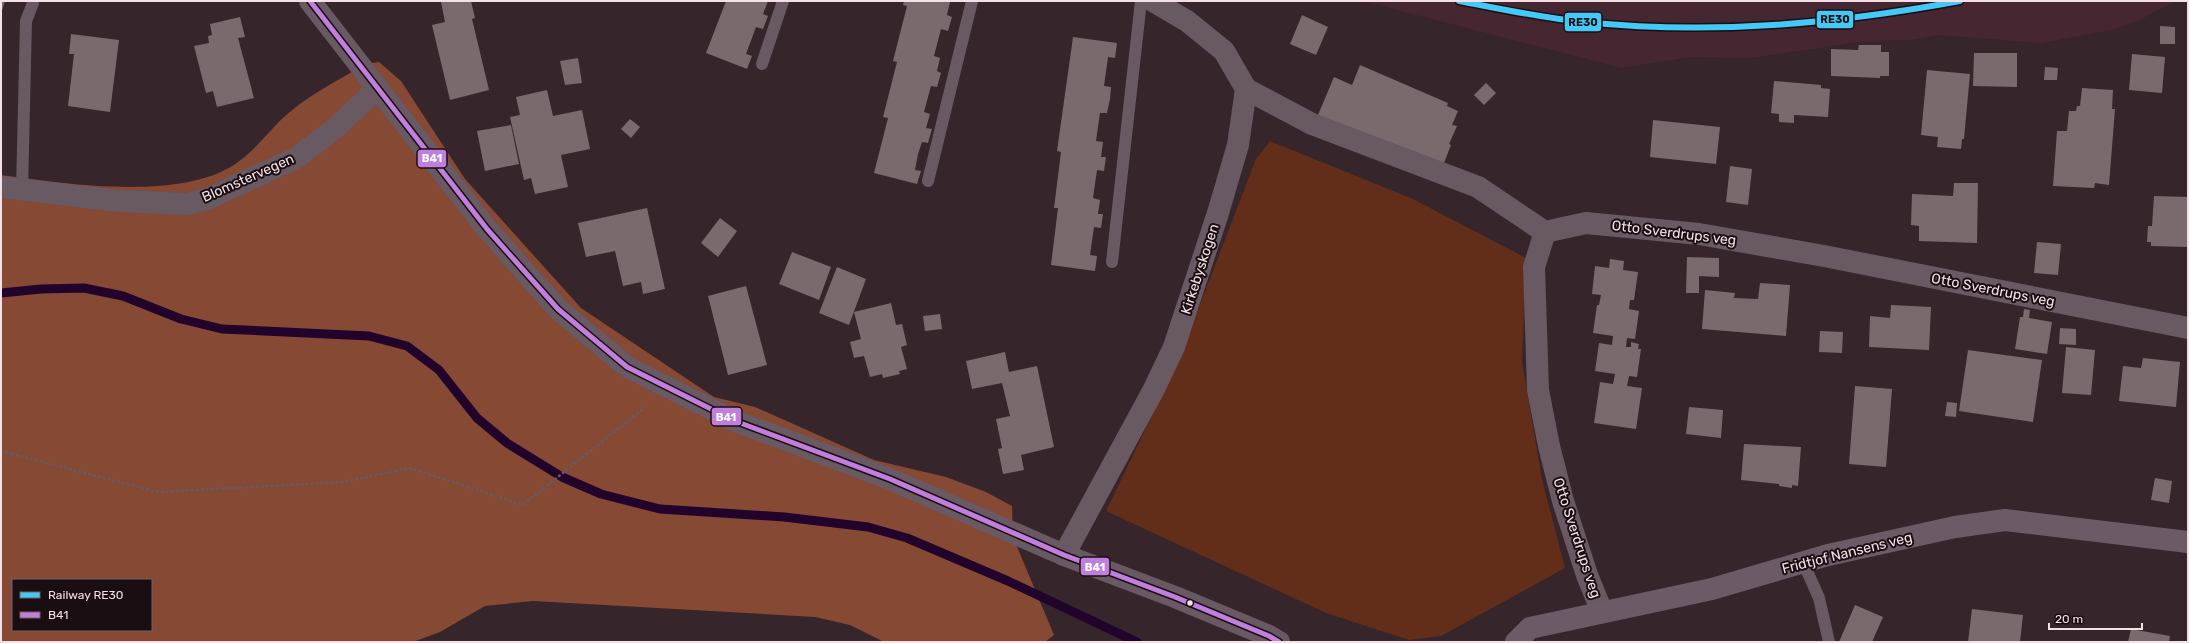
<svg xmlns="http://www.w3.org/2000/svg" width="2189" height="643" font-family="Rubik,sans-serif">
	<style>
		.built { fill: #462631 }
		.green { fill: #622e19 }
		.forest { fill: #854934; fill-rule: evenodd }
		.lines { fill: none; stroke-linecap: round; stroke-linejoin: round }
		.stream { stroke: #21032c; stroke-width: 9 }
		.building { fill: #7a6a6d }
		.path { stroke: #675a61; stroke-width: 2.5; stroke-dasharray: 3 2; stroke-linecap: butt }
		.lane { stroke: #685963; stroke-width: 12 }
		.street { stroke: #685963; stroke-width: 22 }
		.secondary { stroke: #6c5b66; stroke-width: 22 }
		.bus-1-casing { stroke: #1b0e12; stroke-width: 8 }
		.bus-1 { stroke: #c07fdc; stroke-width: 5 }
		.rail-1-casing { stroke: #1b0e12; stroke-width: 9 }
		.rail-1 { stroke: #44c8f5; stroke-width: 6 }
		.bus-dot { fill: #f4e0e6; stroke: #1b0e12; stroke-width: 1.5 }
		.labels { text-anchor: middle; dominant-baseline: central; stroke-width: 4; stroke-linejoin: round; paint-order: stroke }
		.street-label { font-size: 14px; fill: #f4e0e6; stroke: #1b0e12 }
		.line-badge { stroke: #1b0e12; stroke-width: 1.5 }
		.badge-label { font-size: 11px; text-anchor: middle; font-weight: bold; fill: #fff }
		.pale-badge-label { font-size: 11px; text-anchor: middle; font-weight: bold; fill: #111 }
	</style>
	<rect width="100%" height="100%" fill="#36252b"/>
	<path class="built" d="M1362,1H2175L2140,20L2112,30L2041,43L1938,35L1911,40L1867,41L1750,58L1691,57L1622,68Z"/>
	<path class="green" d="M1270,141L1413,199L1526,258L1522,362L1542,479L1565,568L1441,636L1409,640L1326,613L1106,511L1178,362L1256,159Z"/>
	<path class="forest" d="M379,62L401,81L465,179L581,308L714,397L755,407L874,460L946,477L986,492L1012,506L1013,537L1054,635L1045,642H884L850,625L815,617L533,601L485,606L440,632L413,642H1V175C65,184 184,202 238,162C258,148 272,126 291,111C312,93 341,79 365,64ZM13,580H151V630H13Z"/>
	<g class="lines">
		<path class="stream" d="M1,293L41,289L84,288L123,296L181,319L222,329L369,336L407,346L439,370L477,418L507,443L562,477L601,494L660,509L784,517L868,527L907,538L1008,581L1137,642"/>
	</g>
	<g class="building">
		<path d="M1,1H5L1,14Z"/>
		<path d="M447,1H471L475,18L472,19L489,90L450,100L432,25L445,22L441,2Z"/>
		<path d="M726,1H768L763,14L768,16L763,29L756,27L746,54L752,56L747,69L706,53Z"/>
		<path d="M904,1L950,2L947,15L952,17L948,31L941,29L934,56L940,58L937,71L941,73L937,87L931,86L924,112L930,114L926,128L932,129L928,143L922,142L918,154L915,170L921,171L917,184L874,173L888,118L883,117L897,62L893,61L907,6L903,5Z"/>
		<path d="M1302,15L1328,27L1316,55L1290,44Z"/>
		<path d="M240,17L245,37L238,38L254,98L217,107L213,91L206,93L194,46L209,43L208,36L212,35L210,24Z"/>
		<path d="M2160,26L2175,27V44H2160Z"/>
		<path d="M71,34L119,40L110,112L68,106L74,54H69Z"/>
		<path d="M1073,37L1117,43L1115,58L1108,57L1104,86L1111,87L1110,99L1107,113H1100L1096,141L1103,142L1101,157H1106L1104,171L1097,170L1093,198L1100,200L1098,214H1103L1101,228L1094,227L1090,255L1097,256L1095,271L1051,265L1058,208H1054L1061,152L1057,151Z"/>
		<path d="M1859,45H1881V52H1889V76H1880V78L1831,76V49L1858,50Z"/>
		<path d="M1974,53H2017V87L1973,86Z"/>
		<path d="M2132,54L2165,57L2162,93L2129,90Z"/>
		<path d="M578,58L582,83L565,85L560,61Z"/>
		<path d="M1360,65L1448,103L1447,106L1458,111L1452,125L1457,126L1449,144L1451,145L1442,168L1318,115L1334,77L1352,85Z"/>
		<path d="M2045,67L2058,68L2057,80H2044Z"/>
		<path d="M1927,70L1970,74L1964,139H1962L1961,149L1937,147L1938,137L1921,135Z"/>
		<path d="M1774,81L1821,85V88L1830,89L1828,117L1794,115V123L1779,122V114L1771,113Z"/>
		<path d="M1486,83L1496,93L1484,105L1474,95Z"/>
		<path d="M2082,88L2113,90L2112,109H2115L2109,185L2095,183L2094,188L2053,186L2057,131H2067L2069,111H2076L2077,106H2080Z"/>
		<path d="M547,90L553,116L582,110L590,149L561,155L568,187L535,194L531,178L524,180L510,117L520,115L516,97Z"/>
		<path d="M630,119L640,127L631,138L621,129Z"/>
		<path d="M1653,120L1720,127L1716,164L1650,157Z"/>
		<path d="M511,125L519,164L485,171L477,131Z"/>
		<path d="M1730,166L1752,169L1748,205L1726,202Z"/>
		<path d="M1954,183H1978L1977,243L1919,241V226L1911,225L1912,194L1953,196Z"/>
		<path d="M2154,196L2188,197V247L2151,246V242H2147L2148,226H2152Z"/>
		<path d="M647,208L665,289L643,294L641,282L623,286L615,251L586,257L578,223Z"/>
		<path d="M720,218L737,231L718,257L701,243Z"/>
		<path d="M2037,242L2061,244L2058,275L2034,273Z"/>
		<path d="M792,252L831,267L819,300L779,284Z"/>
		<path d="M1687,257L1719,258V277L1699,276V293H1686Z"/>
		<path d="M1610,259L1624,261L1623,270L1638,272L1634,300H1630L1629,309L1639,311L1635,339L1627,338L1626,347H1631V342L1639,344L1638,349H1641L1637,377L1629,376L1627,386L1642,388L1636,429L1594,423L1600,382L1613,384L1615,374L1595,371L1599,343L1612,345L1613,336L1593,333L1597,305H1599L1601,295L1592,294L1595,266L1609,268Z"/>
		<path d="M837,267L866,279L849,325L819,313Z"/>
		<path d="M1760,283L1790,285L1786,336L1702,329L1705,290L1735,293L1734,298L1758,299Z"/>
		<path d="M746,286L767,365L728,375L708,296Z"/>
		<path d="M891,303L896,325L902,324L907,345L901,347L907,369L899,371L900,374L883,378L882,374L870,377L864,356L854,358L850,342L861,339L854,312Z"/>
		<path d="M1891,305L1931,307L1929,350L1869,347L1870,316L1890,318Z"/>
		<path d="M2024,309L2030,310L2029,318L2052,322L2047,354L2015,349L2020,317H2023Z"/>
		<path d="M940,314L942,329L925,331L923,316Z"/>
		<path d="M2060,328L2076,329V345L2059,344Z"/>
		<path d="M1820,331L1843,332L1842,353L1819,352Z"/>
		<path d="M2066,347L2095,350L2091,395L2062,393Z"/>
		<path d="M1968,350L2042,360L2033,422L1959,411Z"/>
		<path d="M1005,352L1009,372L1037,366L1054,447L1021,455L1024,470L1003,474L998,449L1002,448L996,419L1010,416L1002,383L972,389L966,361Z"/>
		<path d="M2143,358L2180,362L2176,407L2119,401L2123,366L2141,368Z"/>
		<path d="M1855,386L1892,389L1886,467L1849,464Z"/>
		<path d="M1947,402L1957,403L1956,417L1945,416Z"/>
		<path d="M1689,407L1723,410L1721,438L1686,434Z"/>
		<path d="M1744,444L1801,447L1798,486L1792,485V488L1779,486V484L1741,480Z"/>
		<path d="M2155,478L2172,481L2169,503L2151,500Z"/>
		<path d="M1855,605L1883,617L1872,642H1839Z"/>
		<path d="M1972,609L2023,615L2020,642H1968Z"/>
		<path d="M2131,629L2170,636L2169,642H2128Z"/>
	</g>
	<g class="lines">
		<path class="path" d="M1,451L158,492L343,482L410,468L523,505L645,407"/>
		<g class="lane">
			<path d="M762,64L783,1"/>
			<path d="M928,181L972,1"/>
			<path d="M22,190L26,21L33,3"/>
			<path d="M1112,262L1141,1"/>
			<path d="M1803,562L1819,598L1829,642"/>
		</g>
		<g class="street">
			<path d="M310,1L487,229L558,309L627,367L735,421L890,479L1064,555L1175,597L1269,636L1279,642"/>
			<path d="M1246,89L1312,124L1478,187L1545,232"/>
			<path d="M1,187L119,201L187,204L207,199L296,158L333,130L377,89"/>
			<path d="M1064,555L1154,389L1174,347L1218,213L1238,145L1246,89L1224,51L1187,21L1153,1"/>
			<path d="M1602,612L1587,575L1563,501L1549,446L1538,390L1534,267L1545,232L1586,223L1699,234L1824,256L2188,328"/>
		</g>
		<path class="secondary" d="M1516,642L1530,628L1712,589L1828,555L1955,527L2005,520L2188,542"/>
		<g class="bus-1-casing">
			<path id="bus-1" d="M310,1L487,229L558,309L627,367L735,421L890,479L1064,555L1175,597L1269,636L1279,642"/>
		</g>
		<use href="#bus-1" class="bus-1"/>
		<g class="rail-1-casing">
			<path id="rail-1" d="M1459,1C1501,9 1542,18 1584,22C1711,35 1835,24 1960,1"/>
		</g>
		<use href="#rail-1" class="rail-1"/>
	</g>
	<circle class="bus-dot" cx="1190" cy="603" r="3.5"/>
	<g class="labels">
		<g class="street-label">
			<text transform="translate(248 178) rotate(-24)">Blomstervegen</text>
			<text transform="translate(1674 233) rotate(7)">Otto Sverdrups veg</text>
			<text transform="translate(1200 269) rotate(-72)">Kirkebyskogen</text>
			<text transform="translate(1993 290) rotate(11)">Otto Sverdrups veg</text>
			<text transform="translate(1577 538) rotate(72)">Otto Sverdrups veg</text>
			<text transform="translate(1847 553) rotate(-14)">Fridtjof Nansens veg</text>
		</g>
	</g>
	<g class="line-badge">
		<rect x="1816" y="10" width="38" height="19" rx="4" fill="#44c8f5"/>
		<rect x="1564" y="12" width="38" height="20" rx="4" fill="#44c8f5"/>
		<rect x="417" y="149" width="30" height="19" rx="4" fill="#c07fdc"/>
		<rect x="711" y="407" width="31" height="19" rx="4" fill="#c07fdc"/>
		<rect x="1080" y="557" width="30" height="19" rx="4" fill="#c07fdc"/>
	</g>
	<g class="badge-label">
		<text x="432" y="162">B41</text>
		<text x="726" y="421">B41</text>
		<text x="1095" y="571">B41</text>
	</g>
	<g class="pale-badge-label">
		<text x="1835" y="23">RE30</text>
		<text x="1583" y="26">RE30</text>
	</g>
	<rect width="2189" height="643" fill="none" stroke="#f4e0e6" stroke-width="4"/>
	<rect x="12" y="579" width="140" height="52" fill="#1b0e12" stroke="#726267"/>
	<rect x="20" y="592" width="20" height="6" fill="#44c8f5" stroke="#726267"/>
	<text x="48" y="599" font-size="12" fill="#f4e0e6">Railway RE30</text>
	<rect x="20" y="612" width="20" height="6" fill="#c07fdc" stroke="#726267"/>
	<text x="48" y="619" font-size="12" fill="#f4e0e6">B41</text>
	<path d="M2049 623v6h93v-6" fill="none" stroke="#f4e0e6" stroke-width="2"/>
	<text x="2055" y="623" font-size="12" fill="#f4e0e6" stroke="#1b0e12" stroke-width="3" paint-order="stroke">20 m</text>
</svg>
